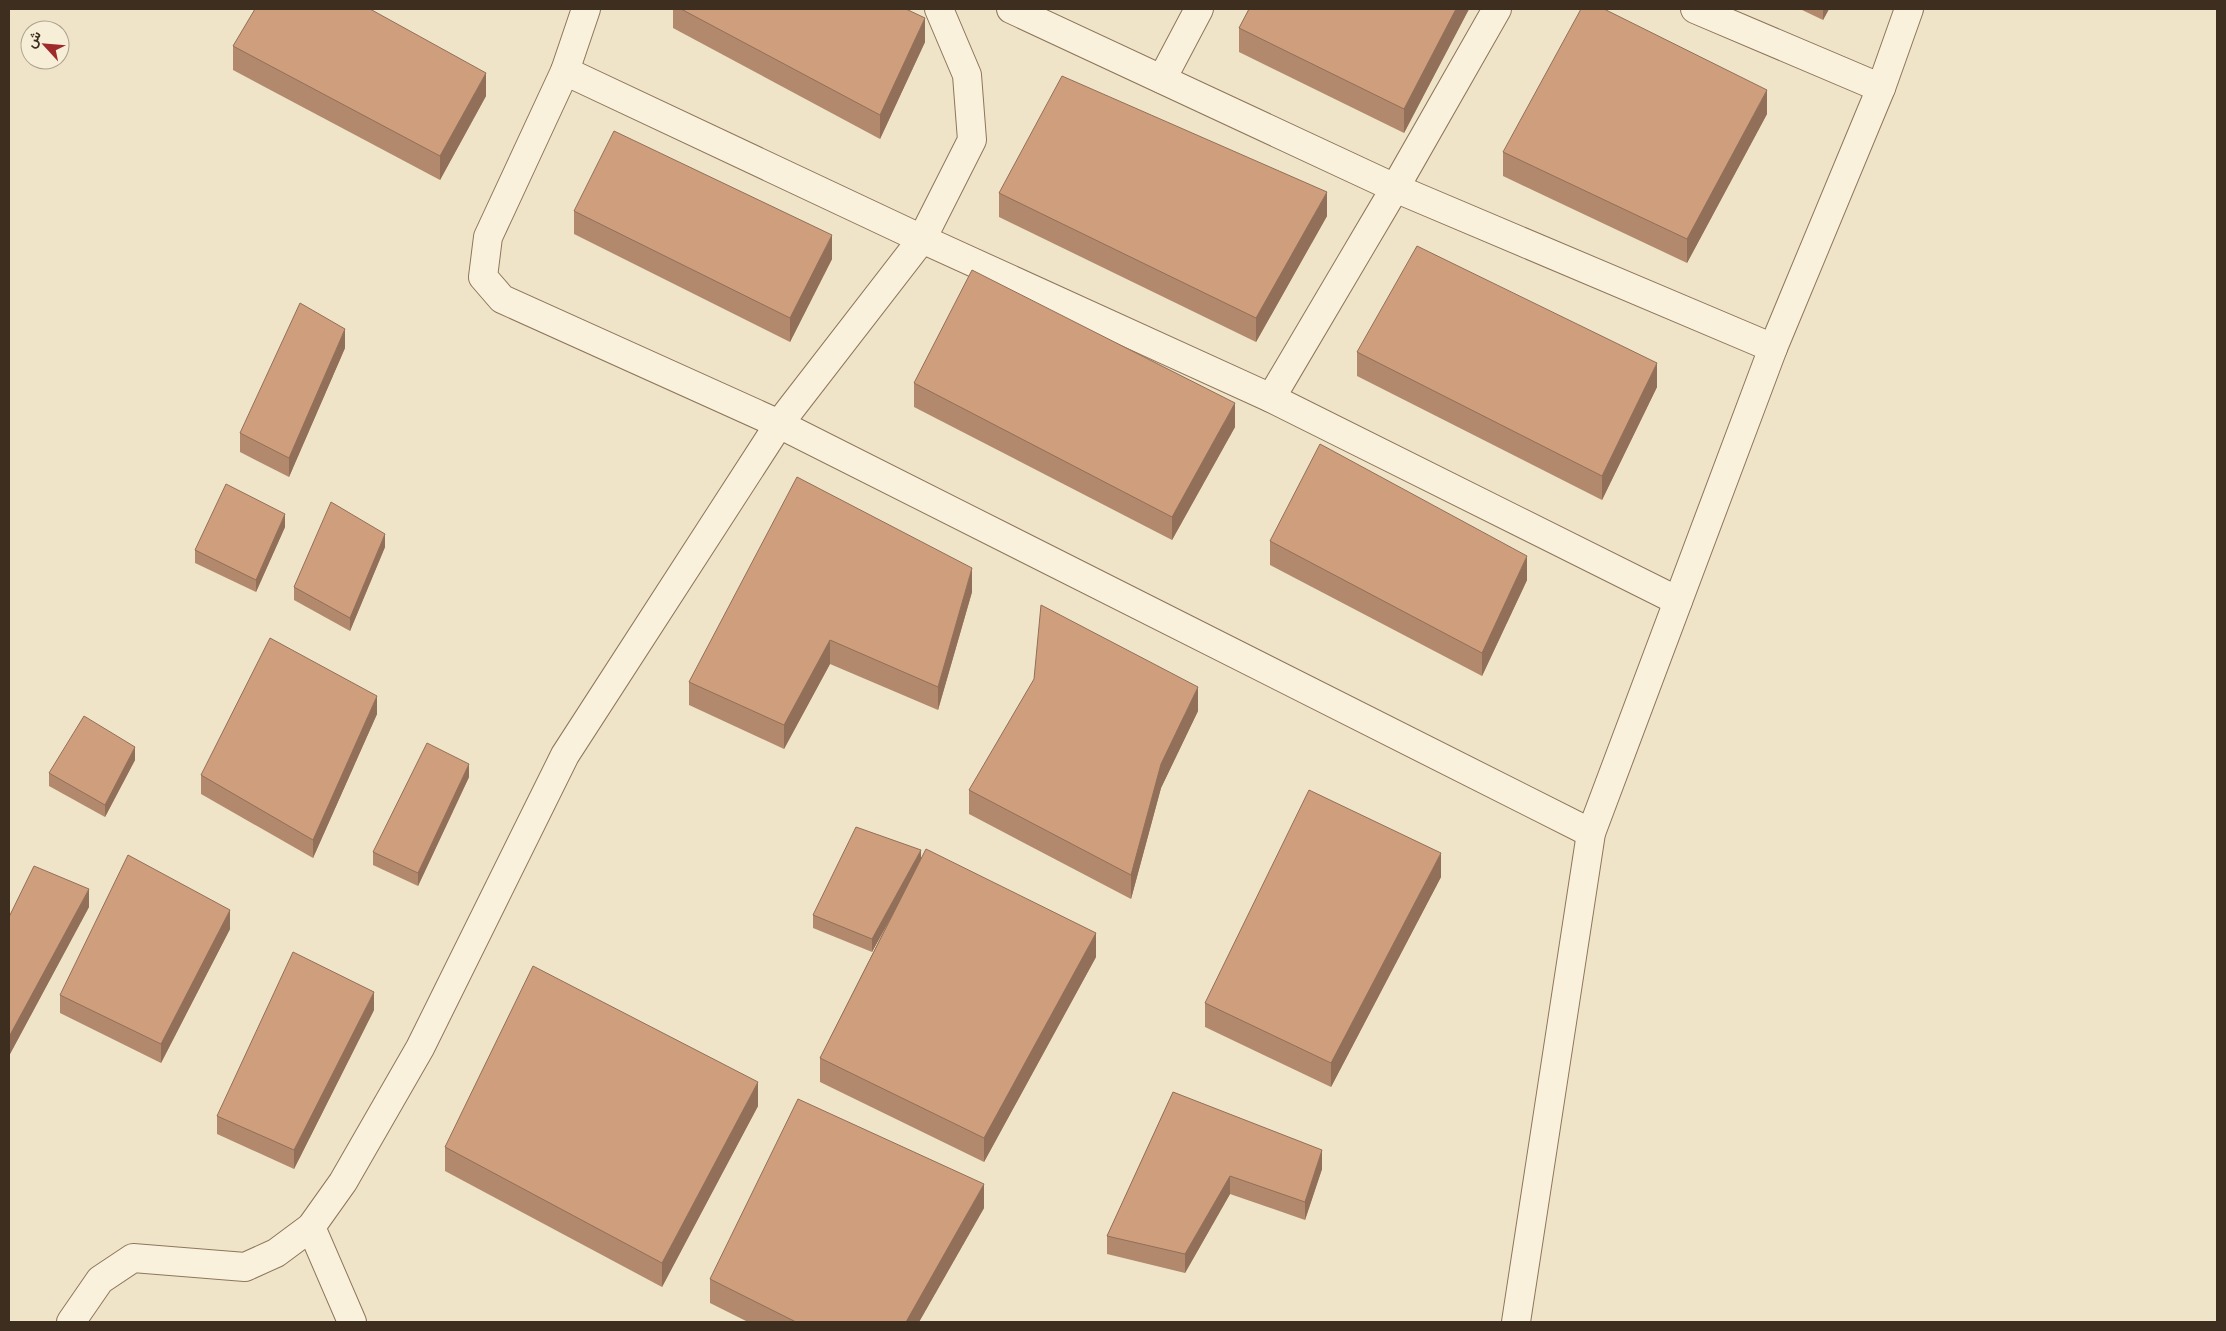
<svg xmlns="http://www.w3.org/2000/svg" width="2226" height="1331" font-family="Bitter,Vazirmatn,serif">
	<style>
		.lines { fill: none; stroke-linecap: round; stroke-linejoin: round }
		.minor-casing { stroke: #8d765c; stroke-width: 30 }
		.minor { stroke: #faf1dc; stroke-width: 28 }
		.wall { fill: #b2896c }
		.shaded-wall { fill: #916f58 }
		.building { fill: #cf9f7d; stroke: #916f58 }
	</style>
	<rect width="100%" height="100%" fill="#f0e4c8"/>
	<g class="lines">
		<g class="minor-casing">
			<g id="minor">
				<path d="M586,9L565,71L488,237L483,277L502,299L779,424L1591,833"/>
				<path d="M1011,9L1395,188L1773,348"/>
				<path d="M1695,9L1881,88"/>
				<path d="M565,71L922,239L1271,398L1678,601"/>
				<path d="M1162,79L1199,9"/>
				<path d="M1271,398L1395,188L1497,9"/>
				<path d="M311,1227L352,1322"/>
				<path d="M71,1322L100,1280L133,1258L245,1267L276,1253L311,1227L343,1182L420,1048L565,755L779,424L922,239L972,140L967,75L939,9"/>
				<path d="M1516,1322L1591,833L1773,348L1881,88L1909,9"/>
			</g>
		</g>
		<use href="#minor" class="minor"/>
	</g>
	<g class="wall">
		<path d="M673,9H906L925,42L880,139L673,28Z"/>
		<path d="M1249,9H1469L1404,133L1239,52V28Z"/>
		<path d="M1800,9H1829L1823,20Z"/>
		<path d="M233,46L486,96L440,180L233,70Z"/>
		<path d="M1767,114L1687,263L1503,176V152Z"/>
		<path d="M999,193L1327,216L1256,342L999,217Z"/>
		<path d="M574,211L832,259L790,342L574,234Z"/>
		<path d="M345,348L289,477L240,452V433Z"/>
		<path d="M1357,352L1657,387L1602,500L1357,376Z"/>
		<path d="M914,383L1235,427L1172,540L914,407Z"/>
		<path d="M285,527L256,592L195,563V550Z"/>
		<path d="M1270,541L1527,580L1482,676L1270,565Z"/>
		<path d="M385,547L350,631L294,600V587Z"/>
		<path d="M972,592L938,710L830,664L784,749L689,705V682Z"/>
		<path d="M1198,711L1161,788L1131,899L969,814V790Z"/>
		<path d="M377,714L313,858L201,794V775Z"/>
		<path d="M135,760L105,817L49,786V773Z"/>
		<path d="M469,777L418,886L373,865V852Z"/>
		<path d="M921,857L1096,957L984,1162L820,1082V1058L891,917L872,952L813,928V915Z"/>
		<path d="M1441,877L1331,1087L1205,1027V1003Z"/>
		<path d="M89,907L10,1054L9,1053V917Z"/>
		<path d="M230,929L161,1063L60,1013V995Z"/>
		<path d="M374,1010L294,1169L217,1134V1116Z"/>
		<path d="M1173,1092L1322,1169L1305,1220L1230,1194L1185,1273L1107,1254V1236Z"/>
		<path d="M758,1106L662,1287L445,1171V1147Z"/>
		<path d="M984,1208L919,1322H748L710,1303V1279Z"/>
	</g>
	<g class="shaded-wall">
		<path d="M1456,9H1469L1404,133V109Z"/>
		<path d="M1823,9H1829L1823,20Z"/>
		<path d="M925,18V42L880,139V115Z"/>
		<path d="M486,73V96L440,180V156Z"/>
		<path d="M1767,90V114L1687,263V239Z"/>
		<path d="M1327,192V216L1256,342V318Z"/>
		<path d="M832,235V259L790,342V318Z"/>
		<path d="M345,329V348L289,477V458Z"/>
		<path d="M1657,363V387L1602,500V476Z"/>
		<path d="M1235,403V427L1172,540V517Z"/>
		<path d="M285,514V527L256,592V580Z"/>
		<path d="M385,534V547L350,631V618Z"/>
		<path d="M1527,556V580L1482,676V653Z"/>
		<path d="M972,568V592L938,710V687Z"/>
		<path d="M830,640V664L784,749V725Z"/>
		<path d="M1198,687V711L1161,788L1131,899V875L1161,764Z"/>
		<path d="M377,696V714L313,858V840Z"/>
		<path d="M135,747V760L105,817V805Z"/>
		<path d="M469,764V777L418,886V873Z"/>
		<path d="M921,850V863L872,952V939Z"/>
		<path d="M1441,853V877L1331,1087V1063Z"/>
		<path d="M89,889V907L10,1054V1035Z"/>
		<path d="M230,910V929L161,1063V1044Z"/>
		<path d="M1096,933V957L984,1162V1138Z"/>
		<path d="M374,992V1010L294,1169V1150Z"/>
		<path d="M758,1082V1106L662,1287V1263Z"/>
		<path d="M1322,1150V1169L1305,1220V1202Z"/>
		<path d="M1230,1176V1194L1185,1273V1254Z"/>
		<path d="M984,1184V1208L919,1322H906Z"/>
	</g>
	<g class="building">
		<path d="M255,9H370L486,73L440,156L233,46Z"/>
		<path d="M681,9H906L925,18L880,115Z"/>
		<path d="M1249,9H1456L1404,109L1239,28Z"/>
		<path d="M1581,9H1604L1767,90L1687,239L1503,152Z"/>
		<path d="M1062,76L1327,192L1256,318L999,193Z"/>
		<path d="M614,131L832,235L790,318L574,211Z"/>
		<path d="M1417,246L1657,363L1602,476L1357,352Z"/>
		<path d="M972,270L1235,403L1172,517L914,383Z"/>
		<path d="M300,303L345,329L289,458L240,433Z"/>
		<path d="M1320,444L1527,556L1482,653L1270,541Z"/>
		<path d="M797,477L972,568L938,687L830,640L784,725L689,682Z"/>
		<path d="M226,484L285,514L256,580L195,550Z"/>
		<path d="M331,502L385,534L350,618L294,587Z"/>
		<path d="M1041,605L1198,687L1161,764L1131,875L969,790L1034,679Z"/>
		<path d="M270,638L377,696L313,840L201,775Z"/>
		<path d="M84,716L135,747L105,805L49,773Z"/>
		<path d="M427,743L469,764L418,873L373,852Z"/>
		<path d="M1309,790L1441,853L1331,1063L1205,1003Z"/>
		<path d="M856,827L921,850L872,939L813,915Z"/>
		<path d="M926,849L1096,933L984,1138L820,1058Z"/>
		<path d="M128,855L230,910L161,1044L60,995Z"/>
		<path d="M34,866L89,889L10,1035H9V917Z"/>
		<path d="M293,952L374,992L294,1150L217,1116Z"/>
		<path d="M533,966L758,1082L662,1263L445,1147Z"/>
		<path d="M1173,1092L1322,1150L1305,1202L1230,1176L1185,1254L1107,1236Z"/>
		<path d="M798,1099L984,1184L906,1322H796L710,1279Z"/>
	</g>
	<rect width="2226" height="1331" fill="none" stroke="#3d2e20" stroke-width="20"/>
	<g transform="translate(45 45) rotate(296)"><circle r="24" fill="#f7eed8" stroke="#ada18e"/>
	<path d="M0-4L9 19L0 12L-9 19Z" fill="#9e2a2b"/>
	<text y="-8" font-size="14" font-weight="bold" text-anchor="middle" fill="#3d2e20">ش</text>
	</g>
</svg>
